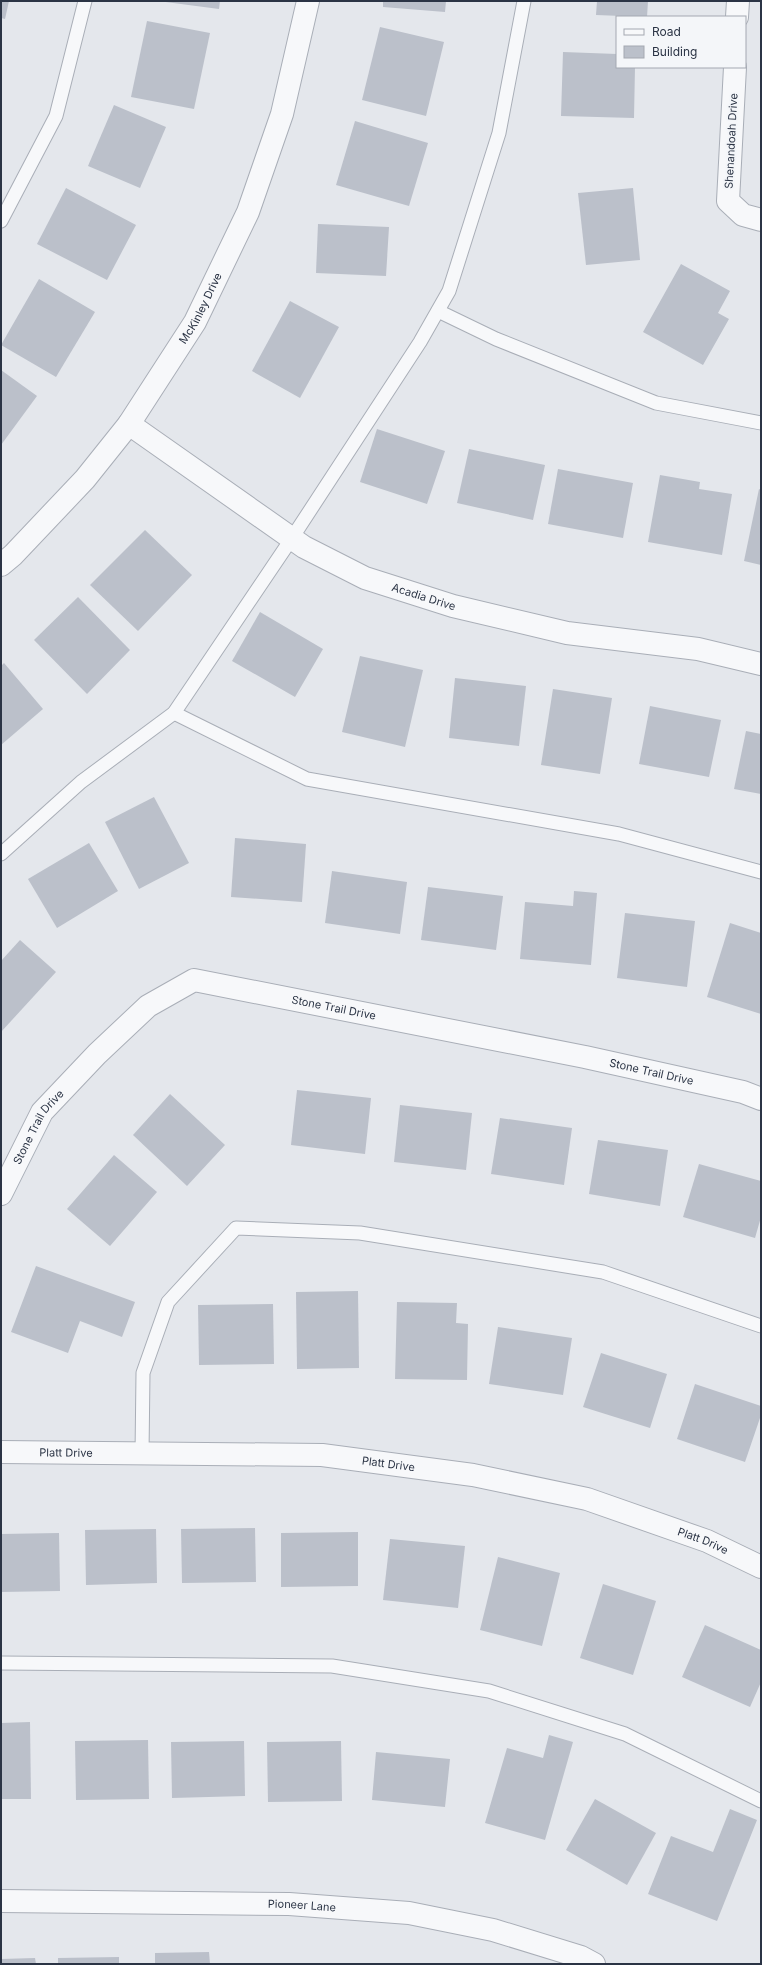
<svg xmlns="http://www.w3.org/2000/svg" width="762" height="1965" font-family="Inter,sans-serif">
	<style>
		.building { fill: #bbc0ca }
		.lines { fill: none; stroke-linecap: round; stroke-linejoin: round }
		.service-casing { stroke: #a9aeb7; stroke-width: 15 }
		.minor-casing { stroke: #a9aeb7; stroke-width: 24 }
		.service { stroke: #f7f8fa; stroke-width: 13 }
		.minor { stroke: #f7f8fa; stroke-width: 22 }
		.labels { text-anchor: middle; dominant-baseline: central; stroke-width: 4; stroke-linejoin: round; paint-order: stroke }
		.street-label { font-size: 11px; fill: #2b3445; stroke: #f4f6f9 }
	</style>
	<rect width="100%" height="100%" fill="#e4e7ec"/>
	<g class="building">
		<path d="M1,1H9L5,19L1,18Z"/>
		<path d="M158,1H220L219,9Z"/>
		<path d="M383,1H446L445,12L383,7Z"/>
		<path d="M597,1H648L647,17L596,15Z"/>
		<path d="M147,21L210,33L194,109L131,97Z"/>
		<path d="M380,27L444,42L426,116L362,100Z"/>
		<path d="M563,52L617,54V67H635L634,118L561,116Z"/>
		<path d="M114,105L166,127L140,188L88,166Z"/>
		<path d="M355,121L428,143L409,206L336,185Z"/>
		<path d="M66,188L136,225L107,280L37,244Z"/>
		<path d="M633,188L640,260L586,265L578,193Z"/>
		<path d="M318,224L389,227L386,276L316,273Z"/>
		<path d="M681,264L730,291L718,313L729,319L703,365L643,332Z"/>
		<path d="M39,279L95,312L56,377L1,345Z"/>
		<path d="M290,301L339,327L300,398L252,371Z"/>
		<path d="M1,370L37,396L1,445Z"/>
		<path d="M377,429L445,451L427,504L360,482Z"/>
		<path d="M469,449L545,465L533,520L457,503Z"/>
		<path d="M558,469L633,483L623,538L548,524Z"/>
		<path d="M660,475L700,482L699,489L732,494L722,555L648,542Z"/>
		<path d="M759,489L761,490V565L744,561Z"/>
		<path d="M145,530L192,575L138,631L90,585Z"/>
		<path d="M78,597L130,650L87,694L34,640Z"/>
		<path d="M260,612L323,649L295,697L232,661Z"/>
		<path d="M360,656L423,670L405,747L342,732Z"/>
		<path d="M4,663L43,709L1,745V666Z"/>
		<path d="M455,678L526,686L519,746L449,738Z"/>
		<path d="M553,689L612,698L600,774L541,765Z"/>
		<path d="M650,706L721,720L709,777L639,764Z"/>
		<path d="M746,731L761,734V794L734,789Z"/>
		<path d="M154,797L189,863L139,889L105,822Z"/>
		<path d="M235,838L306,844L302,902L231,897Z"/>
		<path d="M89,843L118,891L57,928L28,879Z"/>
		<path d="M332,871L407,882L400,934L325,923Z"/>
		<path d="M428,887L503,896L496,950L421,940Z"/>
		<path d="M574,891L597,893L591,965L520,959L525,902L573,906Z"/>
		<path d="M625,913L695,921L687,987L617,978Z"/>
		<path d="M730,923L761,933V1014L707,997Z"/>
		<path d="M20,940L56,972L1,1032V961Z"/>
		<path d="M297,1090L371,1098L365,1154L291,1145Z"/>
		<path d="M170,1094L225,1145L187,1186L133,1135Z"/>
		<path d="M400,1105L472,1113L466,1170L394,1162Z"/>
		<path d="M500,1118L572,1128L564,1185L491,1174Z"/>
		<path d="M598,1140L668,1150L660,1206L589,1194Z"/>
		<path d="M114,1155L157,1192L110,1246L67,1209Z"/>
		<path d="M699,1164L761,1181V1217L755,1238L683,1217Z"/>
		<path d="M36,1266L135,1302L122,1337L80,1321L68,1353L11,1332Z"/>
		<path d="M358,1291L359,1368L297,1369L296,1292Z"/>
		<path d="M397,1302L457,1303L456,1323L468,1324L467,1380L395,1379Z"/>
		<path d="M273,1304L274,1364L199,1365L198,1305Z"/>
		<path d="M498,1327L572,1338L563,1395L489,1384Z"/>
		<path d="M601,1353L667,1374L650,1428L583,1407Z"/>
		<path d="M695,1384L761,1406V1415L745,1462L677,1439Z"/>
		<path d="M255,1528L256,1582L182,1583L181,1529Z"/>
		<path d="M156,1529L157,1583L86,1585L85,1530Z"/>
		<path d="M358,1532V1586L281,1587V1533Z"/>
		<path d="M59,1533L60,1591L1,1592V1534Z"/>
		<path d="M390,1539L465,1546L458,1608L383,1600Z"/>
		<path d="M498,1557L560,1573L542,1646L480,1630Z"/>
		<path d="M603,1584L656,1601L633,1675L580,1658Z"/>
		<path d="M705,1625L761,1650V1682L750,1707L682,1677Z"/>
		<path d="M30,1722L31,1799H1V1723Z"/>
		<path d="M549,1735L573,1742L545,1840L485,1823L507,1748L543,1758Z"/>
		<path d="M148,1740L149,1799L76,1800L75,1741Z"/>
		<path d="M244,1741L245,1796L172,1798L171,1742Z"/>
		<path d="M341,1741L342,1801L268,1802L267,1742Z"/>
		<path d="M376,1752L450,1759L445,1807L372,1800Z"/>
		<path d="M595,1799L656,1833L627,1885L566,1850Z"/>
		<path d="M730,1809L757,1820L717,1921L648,1894L671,1836L713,1852Z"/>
		<path d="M209,1952L210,1964H155V1953Z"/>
		<path d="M119,1957V1964H58V1958Z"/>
		<path d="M35,1958L36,1964H1V1959Z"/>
	</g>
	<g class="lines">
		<g class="service-casing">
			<g id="service">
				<path d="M1,221L56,116L85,1"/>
				<path d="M438,311L496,339L656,403L761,423"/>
				<path d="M174,713L307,779L619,834L761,872"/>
				<path d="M1,854L81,782L174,713L292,538L420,342L449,291L499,133L524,1"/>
				<path d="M142,1454L143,1373L168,1302L236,1228L360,1233L603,1272L761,1326"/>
				<path d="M1,1663L332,1666L489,1691L625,1734L761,1801"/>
			</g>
		</g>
		<g class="minor-casing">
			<g id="minor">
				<path d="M737,17L738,1"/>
				<path d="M735,67L728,201L743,215L761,220"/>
				<path id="s1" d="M129,424L304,547L365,578L453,606L567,633L698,649L761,664"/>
				<path id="s2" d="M1,565L13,555L85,479L129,424L195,322L248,212L282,114L308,1"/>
				<path id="s3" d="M1,1194L42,1112L97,1054L148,1006L194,980L585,1057L743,1092L761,1099"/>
				<path id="s4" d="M1,1452L322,1455L473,1475L587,1499L707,1541L761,1567"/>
				<path id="s5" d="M1,1901L289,1904L409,1913L493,1930L581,1957L594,1964"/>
			</g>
		</g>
		<use href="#service" class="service"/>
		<use href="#minor" class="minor"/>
	</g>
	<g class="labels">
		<g class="street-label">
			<text transform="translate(731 141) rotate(-87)">Shenandoah Drive</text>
			<text stroke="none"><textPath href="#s2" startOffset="327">McKinley Drive</textPath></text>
			<text stroke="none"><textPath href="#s1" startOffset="344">Acadia Drive</textPath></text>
			<text stroke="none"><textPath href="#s3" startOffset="437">Stone Trail Drive</textPath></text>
			<text stroke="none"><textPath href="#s3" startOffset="761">Stone Trail Drive</textPath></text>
			<text stroke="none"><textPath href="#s3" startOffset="77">Stone Trail Drive</textPath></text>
			<text stroke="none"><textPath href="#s4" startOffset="65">Platt Drive</textPath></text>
			<text stroke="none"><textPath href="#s4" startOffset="388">Platt Drive</textPath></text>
			<text stroke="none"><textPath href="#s4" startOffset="713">Platt Drive</textPath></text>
			<text stroke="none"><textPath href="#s5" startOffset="301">Pioneer Lane</textPath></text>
		</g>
	</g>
	<rect width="762" height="1965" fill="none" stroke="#2b3445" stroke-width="4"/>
	<rect x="616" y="16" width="130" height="52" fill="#f4f6f9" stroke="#a4a8b1"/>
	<rect x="624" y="29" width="20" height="6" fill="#f7f8fa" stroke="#a4a8b1"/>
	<text x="652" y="36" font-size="12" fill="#2b3445">Road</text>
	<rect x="624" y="46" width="20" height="12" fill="#bbc0ca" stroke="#a4a8b1"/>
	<text x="652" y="56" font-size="12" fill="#2b3445">Building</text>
</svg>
